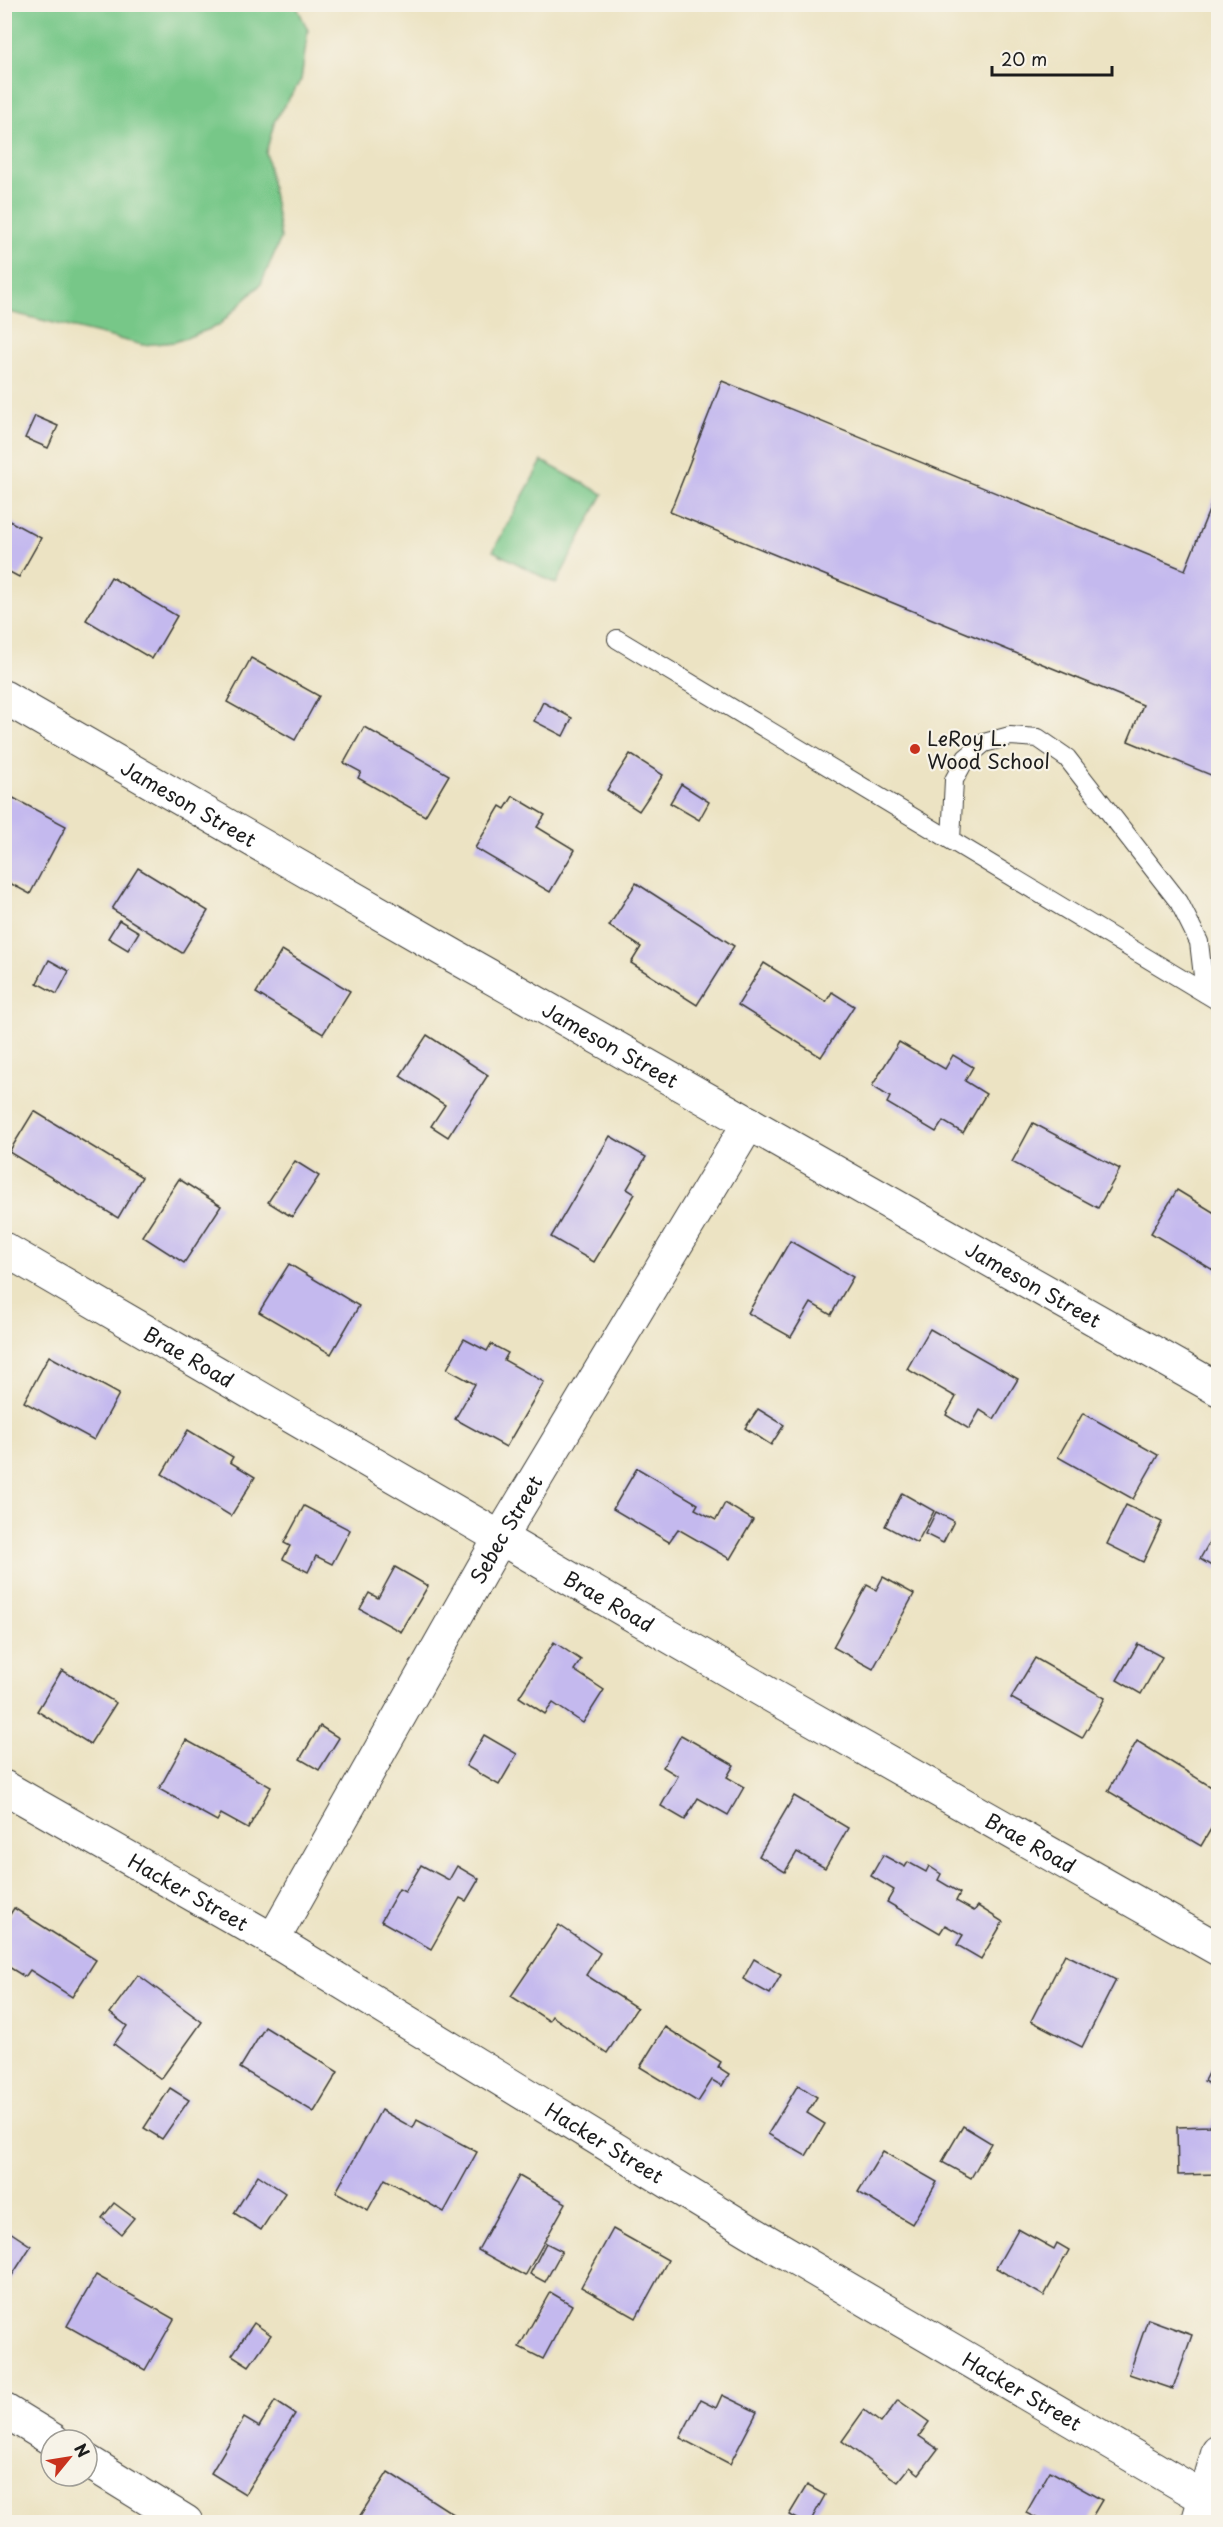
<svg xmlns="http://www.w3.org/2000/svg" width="1223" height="2527" font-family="'Playpen Sans',sans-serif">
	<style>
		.green { fill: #77c788; stroke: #4a7252; stroke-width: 1.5 }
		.building { fill: #c4b9ee }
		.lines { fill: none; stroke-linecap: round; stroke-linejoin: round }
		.service-casing { stroke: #3b3a35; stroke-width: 20 }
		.minor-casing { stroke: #3b3a35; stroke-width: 35 }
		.secondary-casing { stroke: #3b3a35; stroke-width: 35 }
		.service { stroke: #fff; stroke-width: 18 }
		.minor { stroke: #fff; stroke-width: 33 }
		.secondary { stroke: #fff; stroke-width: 33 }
		.poi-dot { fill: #c8321e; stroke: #f7f3e8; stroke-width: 2 }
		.labels { text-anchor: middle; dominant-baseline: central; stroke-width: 4.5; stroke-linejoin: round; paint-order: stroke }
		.poi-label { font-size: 20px; fill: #1c1c1c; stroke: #f7f3e8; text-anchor: start }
		.street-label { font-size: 20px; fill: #1c1c1c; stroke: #f7f3e8 }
	</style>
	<rect width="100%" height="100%" fill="#f7f3e8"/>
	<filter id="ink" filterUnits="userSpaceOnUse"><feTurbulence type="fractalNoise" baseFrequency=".0167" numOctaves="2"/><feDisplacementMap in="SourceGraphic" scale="12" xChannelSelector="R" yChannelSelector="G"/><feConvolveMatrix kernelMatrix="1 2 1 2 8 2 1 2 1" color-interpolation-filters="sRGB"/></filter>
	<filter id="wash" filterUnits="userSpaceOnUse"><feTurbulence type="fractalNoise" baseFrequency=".008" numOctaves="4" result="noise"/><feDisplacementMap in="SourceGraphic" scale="24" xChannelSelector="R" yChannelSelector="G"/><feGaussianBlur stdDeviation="1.35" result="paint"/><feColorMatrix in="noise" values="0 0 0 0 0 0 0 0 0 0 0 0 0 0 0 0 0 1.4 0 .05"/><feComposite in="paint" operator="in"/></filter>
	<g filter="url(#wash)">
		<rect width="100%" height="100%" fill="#ece3c3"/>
		<g class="green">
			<path d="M5,4L296,5L308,30L301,80L275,120L266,152L281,238L261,284L218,326L175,342L143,345L5,311Z"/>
			<path d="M542,461L603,494L556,584L493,551Z"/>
		</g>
		<g id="blocks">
			<g class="building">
				<path d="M722,381L1185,570L1218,488V778L1128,741L1143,705L670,512Z"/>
				<path d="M35,416L58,426L48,448L25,438Z"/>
				<path d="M4,518L41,538L19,577L4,569Z"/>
				<path d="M111,577L177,616L152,659L86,620Z"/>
				<path d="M251,658L319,696L295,740L227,702Z"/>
				<path d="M543,702L572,718L563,736L534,721Z"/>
				<path d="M364,727L449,775L425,816L358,778L361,772L344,763Z"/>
				<path d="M630,754L663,775L639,811L607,790Z"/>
				<path d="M681,784L709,802L699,820L670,803Z"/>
				<path d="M4,793L66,826L30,894L4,880Z"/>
				<path d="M513,796L545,815L537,827L575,850L550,892L475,848L500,806L505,809Z"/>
				<path d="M138,868L208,911L182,953L112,909Z"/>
				<path d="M636,883L734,946L697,1005L631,963L641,947L609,926Z"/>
				<path d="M119,920L139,932L128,950L108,938Z"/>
				<path d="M282,950L350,991L323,1034L256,993Z"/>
				<path d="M49,960L69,971L57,994L37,983Z"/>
				<path d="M764,963L826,1002L832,992L854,1006L821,1057L738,1005Z"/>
				<path d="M427,1035L488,1075L448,1137L431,1126L445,1105L400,1076Z"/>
				<path d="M899,1042L945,1069L953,1055L973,1067L965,1081L986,1094L963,1133L943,1121L936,1132L887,1103L890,1097L872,1086Z"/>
				<path d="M34,1111L142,1177L118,1218L9,1152Z"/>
				<path d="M1033,1123L1120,1169L1098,1208L1012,1162Z"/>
				<path d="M610,1136L646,1157L627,1189L635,1194L594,1262L551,1237Z"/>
				<path d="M295,1161L319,1176L292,1217L268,1202Z"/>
				<path d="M179,1179L221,1206L184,1263L142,1236Z"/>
				<path d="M1177,1190L1218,1215V1273L1151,1233Z"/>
				<path d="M790,1241L853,1277L831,1315L811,1303L791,1337L748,1313Z"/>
				<path d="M289,1264L359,1306L331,1354L259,1312Z"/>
				<path d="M930,1329L1018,1379L994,1419L980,1410L969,1429L946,1415L956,1397L907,1369Z"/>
				<path d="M464,1339L487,1351L491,1344L508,1353L504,1360L544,1382L506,1447L455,1419L475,1384L447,1369Z"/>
				<path d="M49,1356L119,1394L94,1440L24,1402Z"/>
				<path d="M758,1409L784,1425L771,1445L745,1428Z"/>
				<path d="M1083,1413L1158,1455L1133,1499L1058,1457Z"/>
				<path d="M188,1430L233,1457L230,1462L255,1477L231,1516L162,1474Z"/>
				<path d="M637,1468L698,1504L695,1509L716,1520L725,1503L753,1520L730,1559L678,1529L669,1542L613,1509Z"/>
				<path d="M902,1493L934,1511L917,1543L885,1526Z"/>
				<path d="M1126,1505L1162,1522L1143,1562L1107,1544Z"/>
				<path d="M304,1506L350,1530L332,1564L316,1556L308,1572L283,1559L290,1546L284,1543Z"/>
				<path d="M936,1512L954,1521L943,1543L925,1534Z"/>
				<path d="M1218,1527V1570L1200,1559Z"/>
				<path d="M395,1567L428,1586L401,1632L360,1609L369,1593L378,1598Z"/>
				<path d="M883,1577L914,1594L873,1669L833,1647L867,1585L876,1590Z"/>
				<path d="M554,1642L581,1660L574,1670L604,1690L583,1723L553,1703L545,1714L519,1697Z"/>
				<path d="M1138,1644L1162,1657L1141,1694L1117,1680Z"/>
				<path d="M1035,1658L1105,1698L1082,1738L1011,1698Z"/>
				<path d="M62,1670L116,1703L90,1744L37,1711Z"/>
				<path d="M320,1726L339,1738L319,1770L300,1759Z"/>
				<path d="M484,1735L517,1754L499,1785L466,1766Z"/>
				<path d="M681,1735L734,1765L727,1777L744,1787L728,1815L698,1798L685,1820L661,1806L678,1776L663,1767Z"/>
				<path d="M186,1740L271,1787L248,1829L221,1814L217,1821L159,1789Z"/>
				<path d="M1137,1741L1218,1791V1817L1201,1846L1108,1791Z"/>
				<path d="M794,1796L848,1828L825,1868L797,1852L785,1872L759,1856Z"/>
				<path d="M883,1855L905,1867L908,1862L926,1872L929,1866L941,1874L938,1880L960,1893L956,1901L974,1911L978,1906L1003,1922L981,1959L957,1945L963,1935L945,1925L940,1933L887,1902L894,1890L871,1876Z"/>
				<path d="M421,1865L449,1880L457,1866L479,1879L466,1901L460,1898L431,1949L381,1921L399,1889L405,1892Z"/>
				<path d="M14,1908L96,1960L72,1997L30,1970L25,1977L4,1964V1924Z"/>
				<path d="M559,1925L600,1953L586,1975L637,2008L607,2053L552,2016L549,2021L511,1996Z"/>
				<path d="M1065,1954L1116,1980L1082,2047L1031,2021Z"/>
				<path d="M754,1959L781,1975L770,1994L743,1979Z"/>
				<path d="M138,1975L202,2022L161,2079L114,2044L127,2026L110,2013Z"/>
				<path d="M265,2027L338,2072L314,2112L240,2068Z"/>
				<path d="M665,2027L721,2062L718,2067L729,2074L722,2086L712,2080L698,2102L640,2067Z"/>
				<path d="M1218,2053V2090L1204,2081Z"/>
				<path d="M798,2085L817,2097L807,2113L825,2124L806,2156L768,2134Z"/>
				<path d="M170,2088L189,2100L162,2139L144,2128Z"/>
				<path d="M381,2110L413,2128L417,2120L477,2152L444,2212L385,2179L368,2210L336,2192Z"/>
				<path d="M1218,2110V2174L1178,2175L1177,2127L1210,2126Z"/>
				<path d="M963,2126L991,2143L971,2178L942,2162Z"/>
				<path d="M883,2151L937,2182L912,2224L858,2192Z"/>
				<path d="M258,2175L285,2193L261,2230L234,2213Z"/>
				<path d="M519,2176L566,2203L525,2276L478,2250Z"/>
				<path d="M114,2203L134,2218L121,2234L102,2218Z"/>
				<path d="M4,2228L31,2246L4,2288Z"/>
				<path d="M613,2229L668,2260L636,2318L581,2287Z"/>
				<path d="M1018,2229L1054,2249L1057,2243L1069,2250L1044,2296L996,2268Z"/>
				<path d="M546,2243L562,2251L545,2282L530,2274Z"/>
				<path d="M96,2275L174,2319L145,2370L67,2326Z"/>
				<path d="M550,2292L572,2305L543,2359L519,2347Z"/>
				<path d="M1148,2319L1192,2335L1173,2389L1129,2374Z"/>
				<path d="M254,2323L271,2335L249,2366L232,2355Z"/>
				<path d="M722,2395L757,2412L730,2464L680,2438L700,2400L716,2408Z"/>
				<path d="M898,2400L929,2422L919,2436L938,2449L919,2474L910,2467L898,2482L842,2441L864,2410L881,2423Z"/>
				<path d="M275,2401L295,2414L245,2494L211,2473L244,2418L259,2427Z"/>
				<path d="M1050,2471L1102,2500L1089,2522H1044L1026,2513Z"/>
				<path d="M388,2472L466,2522H368L359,2517Z"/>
				<path d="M807,2485L825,2495L810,2522H802L789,2515Z"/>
			</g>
		</g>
	</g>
	<g filter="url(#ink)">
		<use href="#blocks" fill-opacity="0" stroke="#3b3a35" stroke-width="1.5"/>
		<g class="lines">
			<g class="service-casing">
				<g id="service">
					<path d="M617,639L1218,1001"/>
					<path d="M951,840L954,780L966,758L984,743L1010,736L1038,738L1067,758L1179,902L1199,942L1205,993"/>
				</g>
			</g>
			<g class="minor-casing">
				<g id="minor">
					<path id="s1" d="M4,697L454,956L1218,1389"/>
					<path id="s2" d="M4,1249L772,1696L1218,1949"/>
					<path id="s3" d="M4,1787L273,1940L749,2231L1203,2497"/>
					<path id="s4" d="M273,1940L500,1538L749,1123"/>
					<path d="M4,2410L53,2440"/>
					<path d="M87,2461L186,2522"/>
				</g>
			</g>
			<g class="secondary-casing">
				<path id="secondary" d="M1198,2522L1218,2452"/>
			</g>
			<use href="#service" class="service"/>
			<use href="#minor" class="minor"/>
			<use href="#secondary" class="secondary"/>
		</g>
	</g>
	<circle class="poi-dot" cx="915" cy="749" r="6"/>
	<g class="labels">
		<g class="poi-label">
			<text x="927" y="738">LeRoy L.<tspan x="927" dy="23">Wood School</tspan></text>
		</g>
		<g class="street-label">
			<text stroke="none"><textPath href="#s1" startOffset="213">Jameson Street</textPath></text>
			<text stroke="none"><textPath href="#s1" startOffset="699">Jameson Street</textPath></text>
			<text stroke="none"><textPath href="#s1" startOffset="1185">Jameson Street</textPath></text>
			<text stroke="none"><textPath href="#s2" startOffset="214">Brae Road</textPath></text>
			<text stroke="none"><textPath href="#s4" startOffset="472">Sebec Street</textPath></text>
			<text stroke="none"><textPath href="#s2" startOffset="700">Brae Road</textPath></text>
			<text stroke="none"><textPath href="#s2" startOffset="1186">Brae Road</textPath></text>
			<text stroke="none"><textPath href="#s3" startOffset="212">Hacker Street</textPath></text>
			<text stroke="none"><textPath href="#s3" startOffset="698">Hacker Street</textPath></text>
			<text stroke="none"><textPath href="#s3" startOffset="1184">Hacker Street</textPath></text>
		</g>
	</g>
	<rect width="1223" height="2527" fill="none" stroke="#f7f3e8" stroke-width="24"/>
	<g transform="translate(69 2458) rotate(60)"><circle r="28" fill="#f7f3e8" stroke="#9f9d96" stroke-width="1.5"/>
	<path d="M0-4.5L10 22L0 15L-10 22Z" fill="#c8321e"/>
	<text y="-9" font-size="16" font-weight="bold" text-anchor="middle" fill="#1c1c1c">N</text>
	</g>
	<path d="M992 66v9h120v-9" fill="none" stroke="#1c1c1c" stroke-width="3"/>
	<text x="1001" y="66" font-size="18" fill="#1c1c1c" stroke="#f7f3e8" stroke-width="4.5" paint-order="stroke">20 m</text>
</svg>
